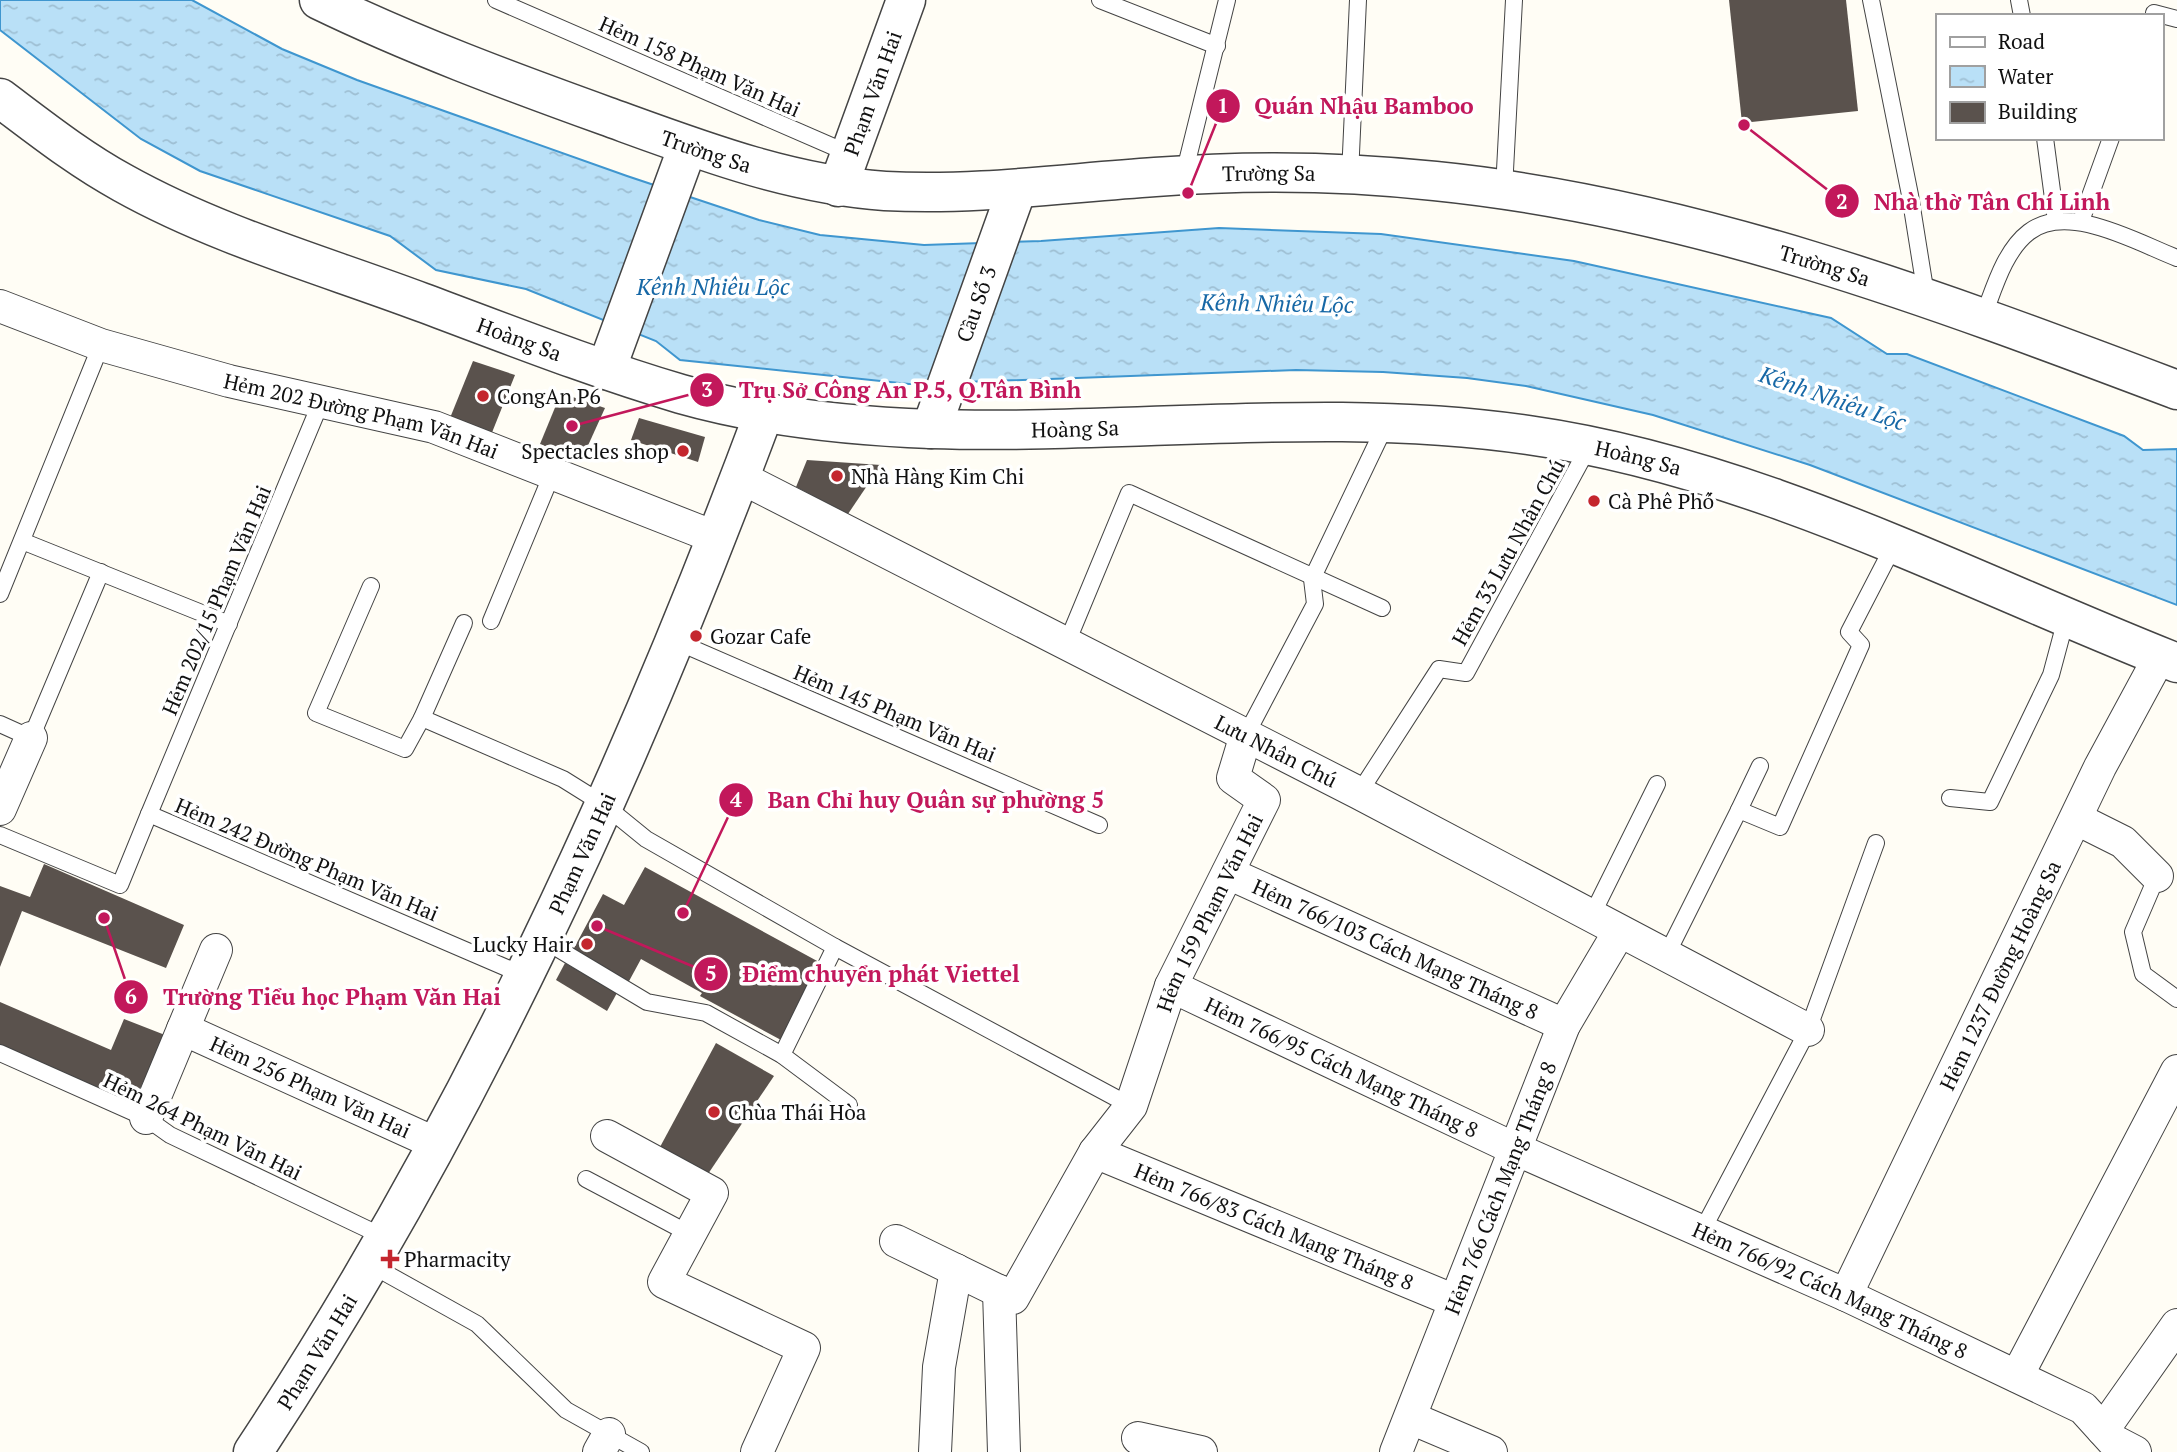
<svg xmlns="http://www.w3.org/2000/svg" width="2177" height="1452" font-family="'PT Serif',serif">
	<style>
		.water { fill: url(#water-ripples); stroke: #3f96cf; stroke-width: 2 }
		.building { fill: #5a524d }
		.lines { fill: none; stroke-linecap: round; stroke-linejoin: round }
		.service-casing { stroke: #444; stroke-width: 18 }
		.minor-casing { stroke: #444; stroke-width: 34 }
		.tertiary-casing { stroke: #444; stroke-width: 41 }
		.service { stroke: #fff; stroke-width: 16 }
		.minor { stroke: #fff; stroke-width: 32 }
		.tertiary { stroke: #fff; stroke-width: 38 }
		.poi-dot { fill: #c4262e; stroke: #fff; stroke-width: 2.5 }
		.labels { text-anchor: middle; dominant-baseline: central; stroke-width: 7; stroke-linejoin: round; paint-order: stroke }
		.street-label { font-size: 21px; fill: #111; stroke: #fff }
		.poi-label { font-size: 21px; fill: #111; stroke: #fff; text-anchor: start }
		.water-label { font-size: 23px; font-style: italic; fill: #1768a6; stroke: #fff }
		.leader { fill: none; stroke: #c2185b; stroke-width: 2.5 }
		.callout-dot { fill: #c2185b; stroke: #fff; stroke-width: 2.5 }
		.mark-label { font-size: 21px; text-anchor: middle; font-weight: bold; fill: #fff }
		.callout-label { font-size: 23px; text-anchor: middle; font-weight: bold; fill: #c2185b; stroke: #fff; stroke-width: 7; stroke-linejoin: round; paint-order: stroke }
	</style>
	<defs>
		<pattern id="water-ripples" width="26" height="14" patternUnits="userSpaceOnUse" patternTransform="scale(1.75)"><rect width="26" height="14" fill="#b9e0f7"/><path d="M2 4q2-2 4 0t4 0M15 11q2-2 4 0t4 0" fill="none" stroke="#9ebfd3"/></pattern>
	</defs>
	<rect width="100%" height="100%" fill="#fffdf5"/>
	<path class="water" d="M0,0H192L282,49L357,80L627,176L759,220L820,235L924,245L1041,241L1219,228L1381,234L1574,261L1831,318L1887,354H1907L2124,436L2143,450L2177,449V605L1810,465L1653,415L1526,386L1467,378L1383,372L1296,370L909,384L680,360L656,341L526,289L436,270L390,236L200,171L141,139L0,30Z"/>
	<g class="building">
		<path d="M1729,0H1846L1858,111L1742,123Z"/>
		<path d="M473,361L515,375L491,435L450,418Z"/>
		<path d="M561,393L605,408L581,461L540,444Z"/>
		<path d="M639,418L705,437L698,462L631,440Z"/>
		<path d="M807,460L881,465L848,514L796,487Z"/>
		<path d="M44,864L184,925L166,968L22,911L0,967V886L30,897Z"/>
		<path d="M645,867L819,962L781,1040L700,996L702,993L641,959L628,983L573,950L603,894L624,905Z"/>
		<path d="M565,963L617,993L607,1011L556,980Z"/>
		<path d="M0,1002L111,1050L124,1019L165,1035L132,1106L0,1047Z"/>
		<path d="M716,1043L774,1076L708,1174L660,1147Z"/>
	</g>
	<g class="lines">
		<g class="service-casing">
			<g id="service">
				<path d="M496,0L850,154"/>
				<path d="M1100,0L1217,46"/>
				<path d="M1871,0L1910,195L1926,295"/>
				<path d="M2019,0L2022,16"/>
				<path d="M2154,13L2177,19"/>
				<path d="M2045,138L2056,221"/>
				<path d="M1184,174L1227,0"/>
				<path d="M1350,175L1358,0"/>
				<path d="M1504,189L1514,0"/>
				<path d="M2081,221L2111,138"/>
				<path d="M1983,317C1994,289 2004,251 2029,232C2068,202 2138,243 2177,258"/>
				<path d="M22,541L229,624"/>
				<path d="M371,586L316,713L405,749L422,718L563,779L603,804L646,839L835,947L1131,1106"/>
				<path d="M0,594L101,345"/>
				<path d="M491,621L552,474"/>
				<path d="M673,640L1099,825"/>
				<path d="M1066,645L1129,493L1382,608"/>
				<path d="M422,718L464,623"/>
				<path d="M0,724L31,738L101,572"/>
				<path d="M1246,735L1315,604L1312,579L1386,424"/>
				<path d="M1359,793L1439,669L1466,673L1588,448"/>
				<path d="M1950,798L1990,802L2051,675L2066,619"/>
				<path d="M1739,810L1760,766"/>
				<path d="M149,814L321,402"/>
				<path d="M0,835L120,885L149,814L523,975"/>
				<path d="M2157,876L2133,932L2143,974L2177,999"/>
				<path d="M1591,917L1657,784"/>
				<path d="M540,938L647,1002L706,1013L782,1055L849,1105"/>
				<path d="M1666,956L1739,810L1780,827L1861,645L1849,632L1895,543"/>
				<path d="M0,1053L146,1118L170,1135L384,1237"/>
				<path d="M782,1055L835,947"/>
				<path d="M586,1179L690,1234"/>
				<path d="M1702,1231L1808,1030L1876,843"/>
				<path d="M371,1265L477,1324L566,1410L641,1452"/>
			</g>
		</g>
		<g class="minor-casing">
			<g id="minor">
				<path id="s1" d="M0,306L101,345L229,381L434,427L717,538"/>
				<path id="s2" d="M740,477L1359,793L1808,1030"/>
				<path d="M0,809L31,738"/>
				<path d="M2077,819L2123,842L2157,876"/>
				<path id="s3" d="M1228,873L1564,1025"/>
				<path id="s4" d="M1171,986L1513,1148L1846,1295L2083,1408L2112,1440L2135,1452"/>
				<path id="s5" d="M183,1029L439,1145"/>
				<path d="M146,1118L216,950"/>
				<path d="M607,1136L712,1193L664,1282L804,1348L757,1452"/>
				<path id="s6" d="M1095,1152L1455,1301"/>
				<path id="s7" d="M896,1241L1013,1298L1095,1152L1131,1106L1171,986L1264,800L1233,778L1246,735"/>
				<path d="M999,1291L1004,1452"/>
				<path id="s8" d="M1846,1295L2100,767L2160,656"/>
				<path d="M2017,1376L2177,1071"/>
				<path d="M1411,1418L1491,1452"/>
				<path d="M2103,1430L2177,1325"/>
				<path d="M1138,1438L1201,1452"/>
				<path d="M599,1452L609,1434"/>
				<path d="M935,1452L939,1367L956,1270"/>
				<path id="s9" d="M1396,1452L1564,1025L1619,932"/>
			</g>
		</g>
		<g class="tertiary-casing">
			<g id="tertiary">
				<path id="s10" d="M319,0C412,45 509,81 606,116C697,149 787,184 885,191C975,196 1065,183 1155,177C1247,170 1343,171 1435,181C1693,207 1936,299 2177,390"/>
				<path id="s11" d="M0,98C40,128 79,159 123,183C216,235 322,265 421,302C507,334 593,368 681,394C762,417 848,426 931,429C1131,435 1329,406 1528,435C1755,467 1966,580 2177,663"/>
				<path id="s12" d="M838,187L906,0"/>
				<path d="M606,370L688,146"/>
				<path id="s13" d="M931,429L1017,189"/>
				<path id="s14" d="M253,1452C466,1130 629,775 764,413"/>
			</g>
		</g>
		<use href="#service" class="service"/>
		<use href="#minor" class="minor"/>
		<use href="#tertiary" class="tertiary"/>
	</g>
	<g class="poi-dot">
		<circle cx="483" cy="396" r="7"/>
		<circle cx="683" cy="451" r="7"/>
		<circle cx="837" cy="476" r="7"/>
		<circle cx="1594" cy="501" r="7"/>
		<circle cx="696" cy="636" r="7"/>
		<circle cx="587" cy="944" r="7"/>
		<circle cx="714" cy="1112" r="7"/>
		<path d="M386.5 1248.5h7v7h7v7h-7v7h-7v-7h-7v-7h7z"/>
	</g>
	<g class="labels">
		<g class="street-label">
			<text transform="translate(700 66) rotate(24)">Hẻm 158 Phạm Văn Hai</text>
			<text stroke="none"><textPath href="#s12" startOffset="100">Phạm Văn Hai</textPath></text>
			<text stroke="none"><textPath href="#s10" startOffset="416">Trường Sa</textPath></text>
			<text stroke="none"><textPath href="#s10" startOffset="984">Trường Sa</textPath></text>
			<text stroke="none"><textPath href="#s10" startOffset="1550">Trường Sa</textPath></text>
			<text stroke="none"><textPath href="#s13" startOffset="133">Cầu Số 3</textPath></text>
			<text stroke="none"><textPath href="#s11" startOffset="576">Hoàng Sa</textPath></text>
			<text stroke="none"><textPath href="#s1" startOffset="378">Hẻm 202 Đường Phạm Văn Hai</textPath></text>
			<text stroke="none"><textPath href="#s11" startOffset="1144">Hoàng Sa</textPath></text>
			<text stroke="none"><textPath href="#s11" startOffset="1710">Hoàng Sa</textPath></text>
			<text transform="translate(1508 552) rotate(-61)">Hẻm 33 Lưu Nhân Chú</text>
			<text transform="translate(216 600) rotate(-67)">Hẻm 202/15 Phạm Văn Hai</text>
			<text transform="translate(895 713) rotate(23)">Hẻm 145 Phạm Văn Hai</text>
			<text stroke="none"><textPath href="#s2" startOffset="602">Lưu Nhân Chú</textPath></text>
			<text stroke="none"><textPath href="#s14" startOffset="684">Phạm Văn Hai</textPath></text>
			<text transform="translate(307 859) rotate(23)">Hẻm 242 Đường Phạm Văn Hai</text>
			<text stroke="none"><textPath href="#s7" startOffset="565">Hẻm 159 Phạm Văn Hai</textPath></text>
			<text stroke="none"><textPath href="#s3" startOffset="184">Hẻm 766/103 Cách Mạng Tháng 8</textPath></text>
			<text stroke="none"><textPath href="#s8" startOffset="355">Hẻm 1237 Đường Hoàng Sa</textPath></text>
			<text stroke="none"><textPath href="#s4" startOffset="189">Hẻm 766/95 Cách Mạng Tháng 8</textPath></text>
			<text stroke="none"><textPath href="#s5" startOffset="140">Hẻm 256 Phạm Văn Hai</textPath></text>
			<text transform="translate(203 1126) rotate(26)">Hẻm 264 Phạm Văn Hai</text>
			<text stroke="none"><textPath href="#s9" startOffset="284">Hẻm 766 Cách Mạng Tháng 8</textPath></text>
			<text stroke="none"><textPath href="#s6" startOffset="194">Hẻm 766/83 Cách Mạng Tháng 8</textPath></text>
			<text stroke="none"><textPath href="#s4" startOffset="726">Hẻm 766/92 Cách Mạng Tháng 8</textPath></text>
			<text stroke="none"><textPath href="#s14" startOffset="119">Phạm Văn Hai</textPath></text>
		</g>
		<g class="poi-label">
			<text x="497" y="396">CongAn P6</text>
			<text x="669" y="451" text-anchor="end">Spectacles shop</text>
			<text x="851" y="476">Nhà Hàng Kim Chi</text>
			<text x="1608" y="501">Cà Phê Phố</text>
			<text x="710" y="636">Gozar Cafe</text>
			<text x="573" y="944" text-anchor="end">Lucky Hair</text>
			<text x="728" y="1112">Chùa Thái Hòa</text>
			<text x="404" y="1259">Pharmacity</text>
		</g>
		<g class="water-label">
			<text x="713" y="286">Kênh Nhiêu Lộc</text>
			<text transform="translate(1277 303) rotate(1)">Kênh Nhiêu Lộc</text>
			<text transform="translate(1833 398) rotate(19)">Kênh Nhiêu Lộc</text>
		</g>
	</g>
	<path class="leader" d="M1188 193L1223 106M1744 125L1842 201M572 426L707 390M683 913L736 800M597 926L711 974M104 918L131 997"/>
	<g class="callout-dot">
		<circle cx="1188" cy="193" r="7"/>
		<circle cx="1744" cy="125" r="7"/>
		<circle cx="572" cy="426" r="7"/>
		<circle cx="683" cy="913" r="7"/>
		<circle cx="597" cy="926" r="7"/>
		<circle cx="104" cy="918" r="7"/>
		<circle cx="1223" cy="106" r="18"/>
		<circle cx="1842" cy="201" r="18"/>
		<circle cx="707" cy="390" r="18"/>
		<circle cx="736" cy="800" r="18"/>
		<circle cx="711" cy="974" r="18"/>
		<circle cx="131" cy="997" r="18"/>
	</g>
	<g class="mark-label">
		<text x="1223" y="113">1</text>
		<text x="1842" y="209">2</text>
		<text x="707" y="397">3</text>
		<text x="736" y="807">4</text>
		<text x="711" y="981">5</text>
		<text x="131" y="1004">6</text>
	</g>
	<g class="callout-label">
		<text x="1364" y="114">Quán Nhậu Bamboo</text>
		<text x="1992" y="210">Nhà thờ Tân Chí Linh</text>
		<text x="910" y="398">Trụ Sở Công An P.5, Q.Tân Bình</text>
		<text x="936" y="808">Ban Chỉ huy Quân sự phường 5</text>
		<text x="881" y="982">Điểm chuyển phát Viettel</text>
		<text x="332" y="1005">Trường Tiểu học Phạm Văn Hai</text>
	</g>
	<rect x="1936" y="14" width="228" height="126" fill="#ffffff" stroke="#a0a0a0" stroke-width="2"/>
	<rect x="1950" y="37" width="35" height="10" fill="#ffffff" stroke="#a0a0a0" stroke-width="2"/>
	<text x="1998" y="49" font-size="21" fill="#111111">Road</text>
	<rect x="1950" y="66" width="35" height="21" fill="url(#water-ripples)" stroke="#a0a0a0" stroke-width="2"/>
	<text x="1998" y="84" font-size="21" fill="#111111">Water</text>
	<rect x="1950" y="102" width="35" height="21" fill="#5a524d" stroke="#a0a0a0" stroke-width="2"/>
	<text x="1998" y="119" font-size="21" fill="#111111">Building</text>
</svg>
